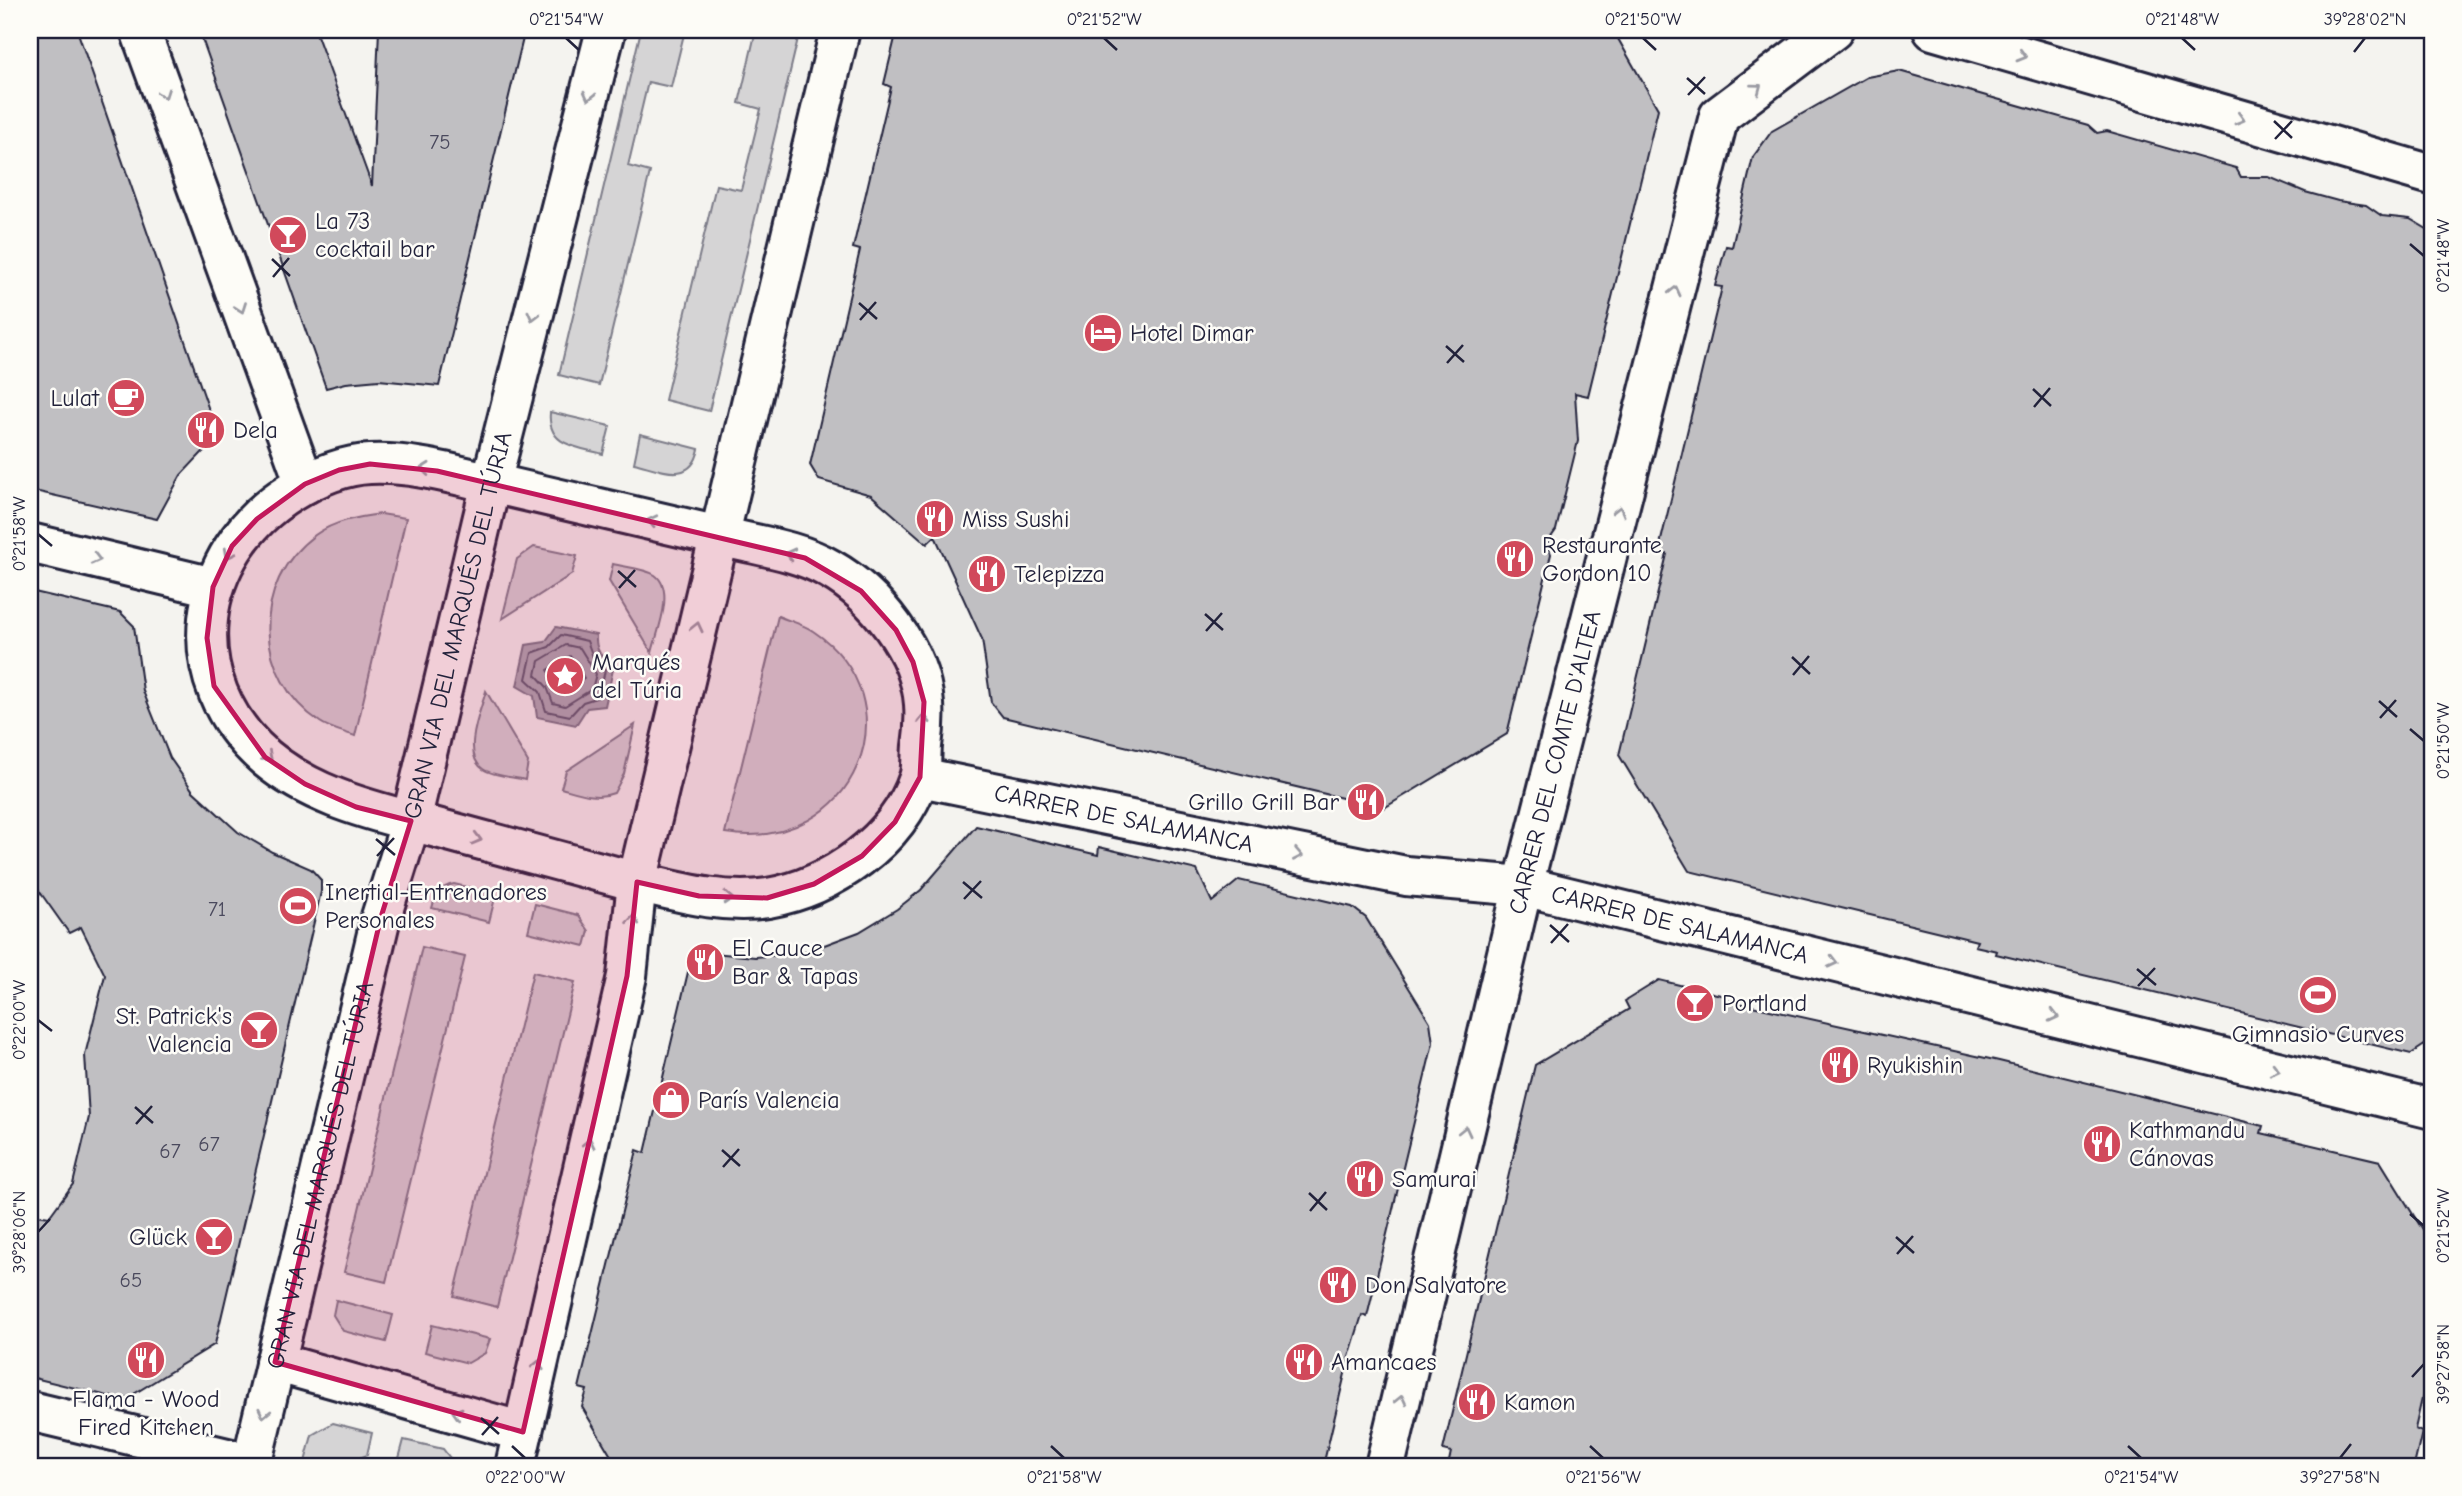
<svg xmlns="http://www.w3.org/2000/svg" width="2462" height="1496" font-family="'Comic Neue',sans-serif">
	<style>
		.green { fill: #d5d4d5; stroke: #7c7b88; stroke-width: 2 }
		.water { fill: #acacb2; stroke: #757582; stroke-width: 2 }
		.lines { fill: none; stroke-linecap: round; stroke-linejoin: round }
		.shore { stroke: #59596b; stroke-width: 2 }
		.building { fill: #c0bfc2; stroke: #22223b; stroke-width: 2 }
		.street-casing { stroke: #22223b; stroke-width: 44 }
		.primary-casing { stroke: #22223b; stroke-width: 44 }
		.street { stroke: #fdfcf7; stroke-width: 38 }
		.primary { stroke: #fdfcf7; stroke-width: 38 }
		.oneway { stroke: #9a9aa2 }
		.marked { fill: #c2185b; fill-opacity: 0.2; stroke: #c2185b; stroke-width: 5; stroke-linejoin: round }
		.ticks { fill: none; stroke: #22223b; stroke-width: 2.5 }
		.labels { text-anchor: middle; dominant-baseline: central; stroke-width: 5; stroke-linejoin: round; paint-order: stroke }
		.number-label { font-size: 21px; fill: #4a495d }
		.poi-label { font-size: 24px; fill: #22223b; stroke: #fdfcf7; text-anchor: start }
		.street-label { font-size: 24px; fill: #22223b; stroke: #fdfcf7 }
		.neatline { fill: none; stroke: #22223b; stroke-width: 2.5 }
		.ticks-label { font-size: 18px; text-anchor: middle; fill: #22223b }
	</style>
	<rect width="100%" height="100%" fill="#f4f3ef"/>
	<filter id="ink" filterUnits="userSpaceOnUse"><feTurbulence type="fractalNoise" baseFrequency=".0143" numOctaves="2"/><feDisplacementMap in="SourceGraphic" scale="14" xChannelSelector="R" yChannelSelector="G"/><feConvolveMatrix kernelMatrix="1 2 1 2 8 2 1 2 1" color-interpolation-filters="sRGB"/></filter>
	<g filter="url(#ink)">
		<g class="green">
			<path d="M641,30H685L671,87L648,82L628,166L650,172L599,385L559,375Z"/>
			<path d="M756,30H800L709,411L665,400L716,185L741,190L761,109L739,103Z"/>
			<path d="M550,412L610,426L603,454C576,447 547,446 550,412Z"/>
			<path d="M640,434L699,449C691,486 660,469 634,463Z"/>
			<path d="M381,514L406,518L355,736C344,732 330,729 320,722C254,678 250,583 315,535C334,521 358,517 381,514Z"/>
			<path d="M534,547L577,556L572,574L502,619L517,559Z"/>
			<path d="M613,564C625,567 644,568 655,575C676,590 656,634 652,653L609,581Z"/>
			<path d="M778,616C789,621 803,624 813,631C918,701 855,854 725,833Z"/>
			<path d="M486,691L528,762L525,780C513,777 493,776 483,769C461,754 481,710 486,691Z"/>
			<path d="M635,725L624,774L614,793C596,800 579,793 561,788L566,771Z"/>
			<path d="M454,884L496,894L489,922L432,908C436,894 439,887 454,884Z"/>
			<path d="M535,904L578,915L589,931L585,946L528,932Z"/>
			<path d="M422,947L465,957L386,1282L344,1272Z"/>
			<path d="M533,972L575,982L497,1307L454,1296Z"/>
			<path d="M336,1300L393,1315L386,1342L343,1331L333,1315Z"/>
			<path d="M432,1325L490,1339L485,1353L468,1363L425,1352Z"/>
			<path d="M333,1423L372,1433L367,1455L340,1466H304L312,1435Z"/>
			<path d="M404,1440L443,1449L456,1466H402L398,1462Z"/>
		</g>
		<path class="water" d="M556,627L596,635C595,650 601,658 614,665L605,706L587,708L576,725L537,717L534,696L517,686L526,645L545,642Z"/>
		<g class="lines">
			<g class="shore">
				<path d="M561,635L587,641L593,657L605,670L599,697L583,702L570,716L546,711L540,692L526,679L532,653L549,647Z"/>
				<path d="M566,645L580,648L596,674L592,689L565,706L553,703L547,687L536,675L539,661Z"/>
				<path d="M570,656L584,678L563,693L548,670Z"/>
			</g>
		</g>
		<g class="building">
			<path d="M30,30H77L218,436L181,475L157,519L30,490Z"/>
			<path d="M199,30H315L372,186L379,30H525L439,386L379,380L346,383L326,388Z"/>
			<path d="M897,30H1613L1658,109L1588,396L1575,393L1578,441L1556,530L1547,543L1551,554L1507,734L1384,808L1003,717L991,702L982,639L935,536L927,544L871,495L819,480L810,465L860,250L853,248L891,87L884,84Z"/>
			<path d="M1899,71L2088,125L2097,133L2107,131L2236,168L2241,177H2269L2305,192L2338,201L2366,205L2382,216L2410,219L2432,232V1040L2411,1054L1996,954L1997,951L1975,946L1977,941L1689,871L1619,755L1667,554L1658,553L1722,287L1715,286L1726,246L1732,247L1753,157L1772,131L1867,77Z"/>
			<path d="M30,591L120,612L134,626L143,691L170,758L193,791L238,832L272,852L311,869L321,880V892L215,1344L124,1400L30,1377V1214L49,1217L73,1184L89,1117L85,1055L105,975L81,927L69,933L30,878Z"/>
			<path d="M976,826L1098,855L1099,847L1197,870L1212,902L1239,880L1352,907L1366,918L1430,1022L1433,1043L1367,1317L1362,1315L1349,1357L1323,1466H617L582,1407L587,1390L579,1388L637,1150L645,1153L693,951L755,957L803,953L859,932L897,909L921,890Z"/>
			<path d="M1659,980L1725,996V1000L1999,1061L2263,1126L2261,1133L2380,1161L2432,1245V1355L2415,1429L2422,1432L2414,1466H1448L1451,1452L1443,1450L1535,1065L1629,1009L1625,1001Z"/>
		</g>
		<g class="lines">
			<g class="street-casing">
				<g id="street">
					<path d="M140,30L305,484"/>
					<path d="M30,543L213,587"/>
					<path id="s1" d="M920,777L1406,876L1523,886L2432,1109"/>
					<path d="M411,821C360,808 308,793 266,758C176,681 193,553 291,492C314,478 343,465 370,464C411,462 452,474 491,483"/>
					<path d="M637,882C679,892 724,905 768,898C831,887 898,841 919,778C922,769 921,756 922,746C924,733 925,718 924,704C920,651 876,595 830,569C798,550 755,545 719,536"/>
					<path d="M30,1411L252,1464"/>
					<path id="s2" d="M1385,1466L1523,886L1719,116L1833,30"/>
				</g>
			</g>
			<g class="primary-casing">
				<g id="primary">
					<path d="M1933,30L2432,175"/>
					<path d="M491,483L719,536"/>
					<path d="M411,821L637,882"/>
					<path d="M275,1362L523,1432"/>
					<path id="s3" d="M251,1466L381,917L411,821L491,483L606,30"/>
					<path d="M515,1466L627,976L637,882L840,30"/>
				</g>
			</g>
			<use href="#street" class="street"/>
			<use href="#primary" class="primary"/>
		</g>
		<defs><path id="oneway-chevron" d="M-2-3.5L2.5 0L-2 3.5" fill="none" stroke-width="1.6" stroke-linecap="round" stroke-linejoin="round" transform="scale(1.75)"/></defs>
		<g class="oneway">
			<use href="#oneway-chevron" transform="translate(2022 56) rotate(16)"/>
			<use href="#oneway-chevron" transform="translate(1757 88) rotate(-37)"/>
			<use href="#oneway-chevron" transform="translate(164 94) rotate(70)"/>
			<use href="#oneway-chevron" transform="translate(589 96) rotate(104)"/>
			<use href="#oneway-chevron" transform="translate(2240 119) rotate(16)"/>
			<use href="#oneway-chevron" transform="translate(1675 291) rotate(-76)"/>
			<use href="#oneway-chevron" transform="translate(241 308) rotate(70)"/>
			<use href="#oneway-chevron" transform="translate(533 316) rotate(104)"/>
			<use href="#oneway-chevron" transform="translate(425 469) rotate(-174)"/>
			<use href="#oneway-chevron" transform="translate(1619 511) rotate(-76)"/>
			<use href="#oneway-chevron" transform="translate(652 521) rotate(-167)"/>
			<use href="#oneway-chevron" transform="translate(229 554) rotate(118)"/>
			<use href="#oneway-chevron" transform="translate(790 554) rotate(-166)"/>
			<use href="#oneway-chevron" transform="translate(96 559) rotate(14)"/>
			<use href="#oneway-chevron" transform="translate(697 627) rotate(-77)"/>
			<use href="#oneway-chevron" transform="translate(924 719) rotate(-89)"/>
			<use href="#oneway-chevron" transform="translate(268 757) rotate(41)"/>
			<use href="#oneway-chevron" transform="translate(477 839) rotate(15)"/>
			<use href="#oneway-chevron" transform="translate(1298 855) rotate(11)"/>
			<use href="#oneway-chevron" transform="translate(728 898) rotate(3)"/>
			<use href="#oneway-chevron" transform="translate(633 920) rotate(-84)"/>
			<use href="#oneway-chevron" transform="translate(1833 962) rotate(14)"/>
			<use href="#oneway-chevron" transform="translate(2054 1016) rotate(14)"/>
			<use href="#oneway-chevron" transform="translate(2275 1070) rotate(14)"/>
			<use href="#oneway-chevron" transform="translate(1465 1131) rotate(-77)"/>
			<use href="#oneway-chevron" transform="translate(589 1143) rotate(-77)"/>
			<use href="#oneway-chevron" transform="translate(538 1365) rotate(-77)"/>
			<use href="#oneway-chevron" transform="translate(1401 1400) rotate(-77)"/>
			<use href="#oneway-chevron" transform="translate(264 1413) rotate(103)"/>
			<use href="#oneway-chevron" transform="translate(457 1413) rotate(-164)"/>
		</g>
	</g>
	<path class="marked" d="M370,464L437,471L805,558L861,591L896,630L913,662L924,702L920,777L895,822L862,856L814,884L767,898L699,896L637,882L627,976L523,1432L275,1362L381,917L411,821L356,807L305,784L265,757L214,686L207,638L213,587L232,546L257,519L305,484L339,470Z"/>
	<path class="ticks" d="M566,38L579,50M1104,38L1117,50M1643,38L1656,50M2182,38L2195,50M2354,52L2365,38M1687,78L1705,94M1688,95L1705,77M2274,121L2292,138M2275,139L2292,121M2410,244L2424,256M272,259L290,276M273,277L289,258M859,303L877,319M860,320L876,302M1446,346L1464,362M1447,363L1463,345M2033,389L2051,406M2034,407L2050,388M38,534L52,546M618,571L636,587M619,588L635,570M1205,614L1223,630M1206,631L1222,613M1792,657L1810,674M1793,675L1809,656M2379,701L2397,717M2380,718L2396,700M2410,729L2424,741M376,839L395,855M377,856L394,838M963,882L982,898M964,899L981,881M1550,925L1569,942M1551,943L1568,924M2137,969L2156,985M2138,986L2155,968M38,1020L52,1031M135,1107L153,1123M136,1124L152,1106M722,1150L740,1166M723,1167L739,1149M1309,1193L1327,1210M1310,1211L1326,1192M2410,1214L2424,1226M38,1232L50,1219M1896,1237L1914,1253M1897,1254L1913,1236M2412,1377L2424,1364M481,1418L499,1434M482,1435L498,1417M512,1446L525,1458M1051,1446L1064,1458M1590,1446L1603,1458M2128,1446L2141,1458M2340,1458L2351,1444"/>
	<defs>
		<g id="bar-disc" transform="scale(2.0125)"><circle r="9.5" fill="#d1495b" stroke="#fdfcf7"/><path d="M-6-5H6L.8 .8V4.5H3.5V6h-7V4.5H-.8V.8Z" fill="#fff"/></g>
		<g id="hotel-disc" transform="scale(2.0125)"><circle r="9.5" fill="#d1495b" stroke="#fdfcf7"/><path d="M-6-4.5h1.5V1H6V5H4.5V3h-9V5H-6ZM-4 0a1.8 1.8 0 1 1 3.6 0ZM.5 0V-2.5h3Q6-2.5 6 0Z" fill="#fff"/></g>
		<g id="cafe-disc" transform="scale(2.0125)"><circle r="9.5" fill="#d1495b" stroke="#fdfcf7"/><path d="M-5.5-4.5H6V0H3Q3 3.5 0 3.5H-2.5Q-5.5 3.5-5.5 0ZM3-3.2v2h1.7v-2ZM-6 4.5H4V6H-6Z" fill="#fff"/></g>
		<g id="restaurant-disc" transform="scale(2.0125)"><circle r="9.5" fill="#d1495b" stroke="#fdfcf7"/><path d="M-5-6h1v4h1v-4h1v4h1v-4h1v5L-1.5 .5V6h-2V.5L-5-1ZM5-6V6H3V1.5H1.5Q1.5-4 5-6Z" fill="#fff"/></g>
		<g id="sight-disc" transform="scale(2.0125)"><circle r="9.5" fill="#d1495b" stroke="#fdfcf7"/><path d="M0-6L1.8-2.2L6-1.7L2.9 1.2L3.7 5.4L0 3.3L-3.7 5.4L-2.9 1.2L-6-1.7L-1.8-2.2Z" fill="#fff"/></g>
		<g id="stadium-disc" transform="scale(2.0125)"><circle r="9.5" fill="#d1495b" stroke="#fdfcf7"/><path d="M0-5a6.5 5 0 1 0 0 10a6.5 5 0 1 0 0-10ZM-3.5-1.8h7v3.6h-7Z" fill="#fff"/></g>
		<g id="shop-disc" transform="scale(2.0125)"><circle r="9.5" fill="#d1495b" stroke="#fdfcf7"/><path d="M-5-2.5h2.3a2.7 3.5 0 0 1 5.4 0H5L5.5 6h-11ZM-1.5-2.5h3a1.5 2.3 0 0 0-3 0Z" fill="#fff"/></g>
	</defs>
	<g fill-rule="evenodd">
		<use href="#bar-disc" x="288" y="235"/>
		<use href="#hotel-disc" x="1103" y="333"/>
		<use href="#cafe-disc" x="126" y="398"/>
		<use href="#restaurant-disc" x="206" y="430"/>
		<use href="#restaurant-disc" x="935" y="519"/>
		<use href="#restaurant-disc" x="1515" y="559"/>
		<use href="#restaurant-disc" x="987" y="574"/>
		<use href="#sight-disc" x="565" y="676"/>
		<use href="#restaurant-disc" x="1366" y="802"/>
		<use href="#stadium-disc" x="298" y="906"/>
		<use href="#restaurant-disc" x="705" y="962"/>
		<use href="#stadium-disc" x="2318" y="995"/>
		<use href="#bar-disc" x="1695" y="1003"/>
		<use href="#bar-disc" x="259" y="1030"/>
		<use href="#restaurant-disc" x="1840" y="1065"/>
		<use href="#shop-disc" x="671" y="1100"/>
		<use href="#restaurant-disc" x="2102" y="1144"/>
		<use href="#restaurant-disc" x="1365" y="1179"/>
		<use href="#bar-disc" x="214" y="1237"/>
		<use href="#restaurant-disc" x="1338" y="1285"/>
		<use href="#restaurant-disc" x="146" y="1360"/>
		<use href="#restaurant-disc" x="1304" y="1362"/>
		<use href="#restaurant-disc" x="1477" y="1402"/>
	</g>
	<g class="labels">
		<g class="number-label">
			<text x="440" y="142">75</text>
			<text x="217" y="909">71</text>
			<text x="209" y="1144">67</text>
			<text x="170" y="1151">67</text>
			<text x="131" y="1280">65</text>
		</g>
		<g class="poi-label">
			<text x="315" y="221">La 73<tspan x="315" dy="28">cocktail bar</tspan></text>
			<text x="1130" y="333">Hotel Dimar</text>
			<text x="99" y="398" text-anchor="end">Lulat</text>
			<text x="233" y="430">Dela</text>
			<text x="962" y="519">Miss Sushi</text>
			<text x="1542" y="545">Restaurante<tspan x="1542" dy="28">Gordon 10</tspan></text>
			<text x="1014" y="574">Telepizza</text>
			<text x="592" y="662">Marqués<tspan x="592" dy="28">del Túria</tspan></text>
			<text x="1339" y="802" text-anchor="end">Grillo Grill Bar</text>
			<text x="325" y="892">Inertial-Entrenadores<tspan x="325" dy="28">Personales</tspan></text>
			<text x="732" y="948">El Cauce<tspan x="732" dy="28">Bar &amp; Tapas</tspan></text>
			<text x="1722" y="1003">Portland</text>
			<text x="232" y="1016" text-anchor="end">St. Patrick's<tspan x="232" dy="28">Valencia</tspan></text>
			<text x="2318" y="1034" text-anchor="middle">Gimnasio Curves</text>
			<text x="1867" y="1065">Ryukishin</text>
			<text x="698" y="1100">París Valencia</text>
			<text x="2129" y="1130">Kathmandu<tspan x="2129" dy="28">Cánovas</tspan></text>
			<text x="1392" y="1179">Samurai</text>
			<text x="187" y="1237" text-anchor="end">Glück</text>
			<text x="1365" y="1285">Don Salvatore</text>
			<text x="1331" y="1362">Amancaes</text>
			<text x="146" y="1399" text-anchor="middle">Flama - Wood<tspan x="146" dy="28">Fired Kitchen</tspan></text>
			<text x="1504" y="1402">Kamon</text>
		</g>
		<g class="street-label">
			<text stroke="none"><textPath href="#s3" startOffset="866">GRAN VIA DEL MARQUÉS DEL TÚRIA</textPath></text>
			<text stroke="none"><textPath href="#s2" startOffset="724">CARRER DEL COMTE D'ALTEA</textPath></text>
			<text stroke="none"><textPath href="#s1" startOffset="208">CARRER DE SALAMANCA</textPath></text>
			<text stroke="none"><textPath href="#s1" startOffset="775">CARRER DE SALAMANCA</textPath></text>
			<text stroke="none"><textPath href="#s3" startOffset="299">GRAN VIA DEL MARQUÉS DEL TÚRIA</textPath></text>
		</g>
	</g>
	<rect width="2462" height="1496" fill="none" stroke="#fdfcf7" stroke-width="77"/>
	<rect x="38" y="38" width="2386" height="1420" class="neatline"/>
	<g class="ticks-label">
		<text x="566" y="25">0°21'54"W</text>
		<text x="1104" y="25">0°21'52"W</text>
		<text x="1643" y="25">0°21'50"W</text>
		<text x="2182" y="25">0°21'48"W</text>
		<text x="2365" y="25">39°28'02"N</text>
		<text transform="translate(2443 256) rotate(-90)" y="6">0°21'48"W</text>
		<text transform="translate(19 534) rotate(-90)" y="6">0°21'58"W</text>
		<text transform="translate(2443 741) rotate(-90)" y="6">0°21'50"W</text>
		<text transform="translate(19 1020) rotate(-90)" y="6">0°22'00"W</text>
		<text transform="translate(2443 1226) rotate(-90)" y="6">0°21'52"W</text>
		<text transform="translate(19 1232) rotate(-90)" y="6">39°28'06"N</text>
		<text transform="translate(2443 1364) rotate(-90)" y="6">39°27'58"N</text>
		<text x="525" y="1483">0°22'00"W</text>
		<text x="1064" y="1483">0°21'58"W</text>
		<text x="1603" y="1483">0°21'56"W</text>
		<text x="2141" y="1483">0°21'54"W</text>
		<text x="2340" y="1483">39°27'58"N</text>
	</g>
</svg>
